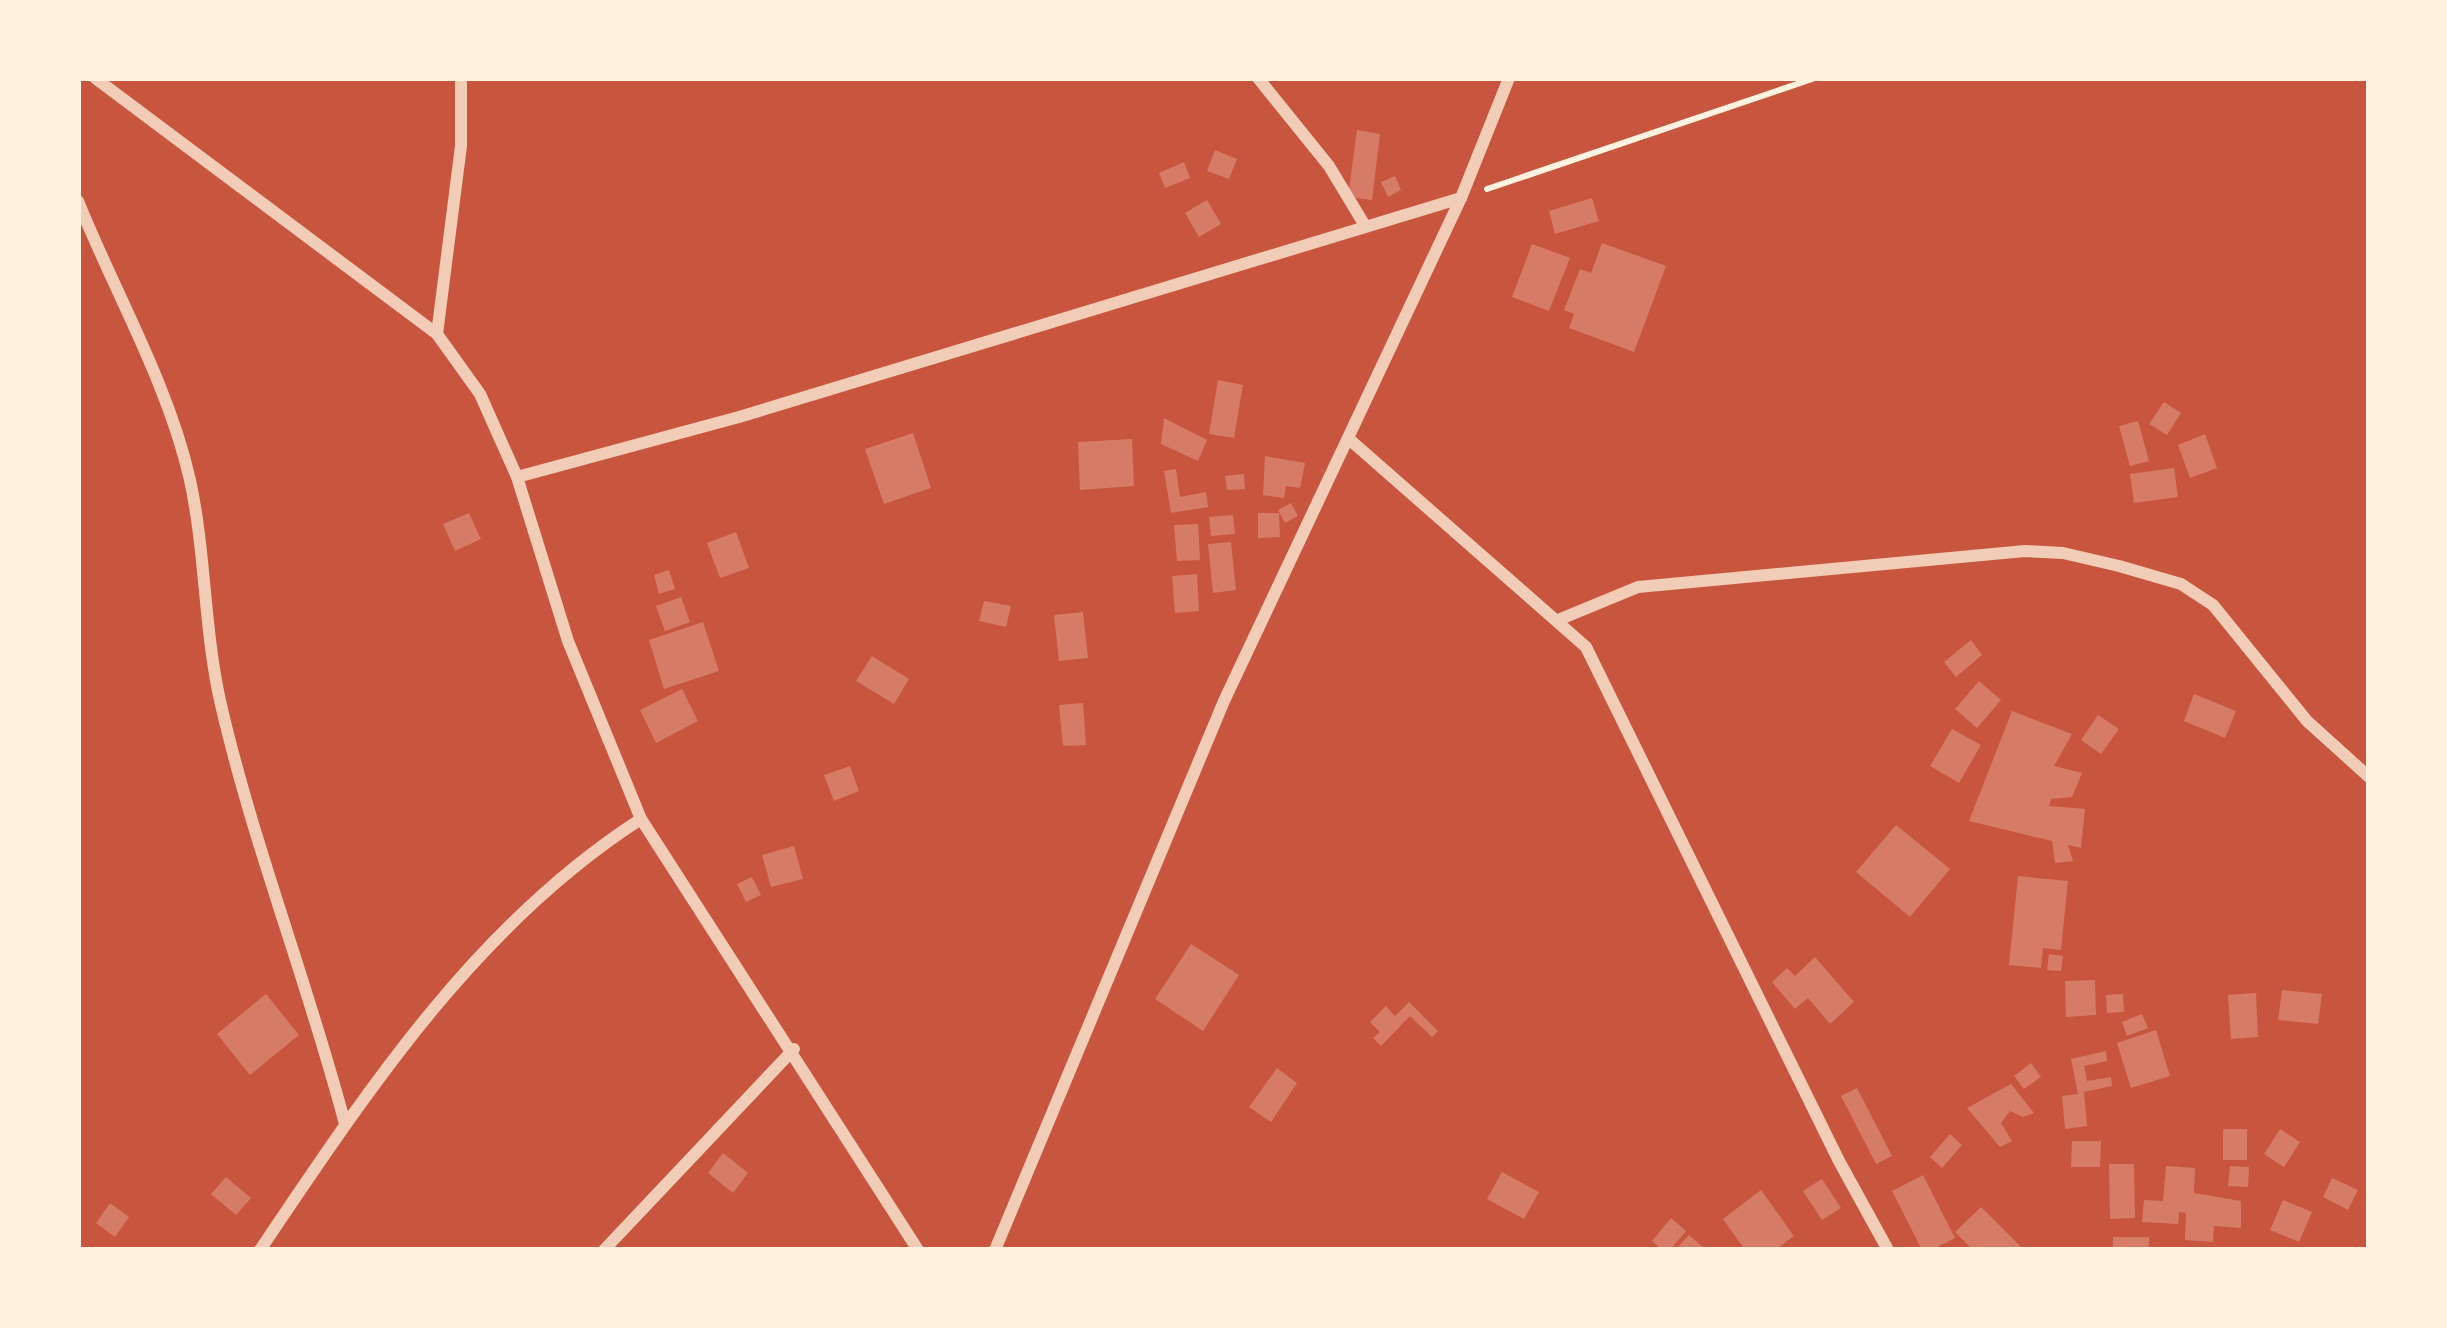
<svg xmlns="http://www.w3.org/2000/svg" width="2447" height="1328" font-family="'Roboto Condensed',sans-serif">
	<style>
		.building { fill: #d67c66 }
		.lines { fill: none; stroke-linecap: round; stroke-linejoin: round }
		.path { stroke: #fff3e0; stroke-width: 6 }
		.minor { stroke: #f1ccb7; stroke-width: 12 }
	</style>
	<rect width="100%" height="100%" fill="#c8553d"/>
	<g class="building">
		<path d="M1357,130L1380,134L1372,200L1348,197Z"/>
		<path d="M1215,150L1237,159L1229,179L1207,171Z"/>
		<path d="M1184,162L1190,178L1165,188L1159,173Z"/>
		<path d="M1395,176L1401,190L1388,197L1381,182Z"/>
		<path d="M1592,198L1599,221L1555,234L1549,211Z"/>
		<path d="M1207,200L1221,224L1199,237L1185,213Z"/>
		<path d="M1602,243L1666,266L1634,352L1569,328L1574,314L1564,310L1580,269L1591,273Z"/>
		<path d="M1532,244L1570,258L1549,311L1512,297Z"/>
		<path d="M1218,380L1243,385L1234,438L1209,434Z"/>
		<path d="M2164,402L2181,413L2167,435L2149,424Z"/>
		<path d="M1164,418L1207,440L1198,461L1161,444Z"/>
		<path d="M2138,421L2149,461L2130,466L2119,426Z"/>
		<path d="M913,433L931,488L884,504L865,449Z"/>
		<path d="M2205,434L2217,468L2190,478L2178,445Z"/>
		<path d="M1132,439L1134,486L1080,490L1078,442Z"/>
		<path d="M1265,456L1305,463L1300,488L1286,486L1284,498L1263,495Z"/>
		<path d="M2174,468L2178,497L2134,503L2130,474Z"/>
		<path d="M1176,469L1180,497L1206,492L1208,507L1171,513L1164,471Z"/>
		<path d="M1244,474L1245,489L1227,490L1225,476Z"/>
		<path d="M1291,503L1298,516L1285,523L1278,510Z"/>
		<path d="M469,513L481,539L455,551L443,524Z"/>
		<path d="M1258,513H1279L1280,537L1258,538Z"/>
		<path d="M1233,515L1235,534L1211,536L1209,517Z"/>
		<path d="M1198,524L1200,560L1177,561L1174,525Z"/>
		<path d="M736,532L749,568L720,578L707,543Z"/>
		<path d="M1231,542L1236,590L1213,593L1208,544Z"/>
		<path d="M669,570L675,589L659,594L654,575Z"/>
		<path d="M1197,574L1199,611L1175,613L1172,576Z"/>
		<path d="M681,597L690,622L665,631L656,606Z"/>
		<path d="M984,601L1011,606L1006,627L979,621Z"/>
		<path d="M1083,612L1088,658L1059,661L1054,615Z"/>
		<path d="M703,622L719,671L664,689L649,640Z"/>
		<path d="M1971,640L1982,655L1956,677L1944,662Z"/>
		<path d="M872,656L909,679L894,704L856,681Z"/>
		<path d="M1979,681L2001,700L1977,728L1955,709Z"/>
		<path d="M682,689L698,721L656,743L640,710Z"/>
		<path d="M2194,694L2236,711L2225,738L2184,721Z"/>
		<path d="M1083,703L1086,745L1063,746L1059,705Z"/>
		<path d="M2012,711L2072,734L2054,766L2082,773L2072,797L2051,799L2049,806L2085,809L2081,848L2068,845L2073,861L2055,863L2052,841L1969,821Z"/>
		<path d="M2098,715L2119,729L2101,754L2081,740Z"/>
		<path d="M1952,729L1981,745L1959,783L1930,766Z"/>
		<path d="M850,766L859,791L834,801L824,775Z"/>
		<path d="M1896,825L1950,869L1910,917L1856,872Z"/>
		<path d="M794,846L803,879L771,887L762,855Z"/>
		<path d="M2018,876L2068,881L2061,950L2043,948L2041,968L2009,965Z"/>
		<path d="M752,877L761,895L746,902L737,884Z"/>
		<path d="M1191,944L1239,975L1203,1031L1155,999Z"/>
		<path d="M2049,954L2063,956L2061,971L2047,970Z"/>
		<path d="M1815,957L1854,1002L1830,1024L1808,998L1795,1009L1772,982L1787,968L1795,976Z"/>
		<path d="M2095,980L2096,1015L2066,1017L2065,981Z"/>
		<path d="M2282,990L2322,994L2318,1024L2278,1020Z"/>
		<path d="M2256,993L2258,1037L2231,1039L2228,995Z"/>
		<path d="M266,994L299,1035L250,1075L217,1034Z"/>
		<path d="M2123,994L2124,1012L2107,1013L2106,995Z"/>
		<path d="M1409,1002L1438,1031L1432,1037L1410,1016L1381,1046L1373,1038L1380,1032L1370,1022L1386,1006L1395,1016Z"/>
		<path d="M2142,1014L2148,1028L2127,1036L2122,1022Z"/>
		<path d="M2156,1030L2170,1076L2131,1088L2117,1043Z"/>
		<path d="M2106,1051L2107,1061L2084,1066L2087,1081L2111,1077L2112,1086L2084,1092L2087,1126L2065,1129L2062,1096L2078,1094L2071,1059Z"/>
		<path d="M2031,1063L2041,1077L2024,1089L2014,1076Z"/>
		<path d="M1277,1068L1297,1083L1271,1122L1249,1107Z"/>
		<path d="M2011,1084L2034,1113L2023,1117L2010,1111L2001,1123L2012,1141L2000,1147L1967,1108Z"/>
		<path d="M1857,1088L1892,1156L1876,1164L1841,1096Z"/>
		<rect x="2223" y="1129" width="24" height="31"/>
		<path d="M2280,1129L2300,1142L2284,1167L2264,1154Z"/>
		<path d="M1950,1134L1962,1145L1942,1168L1930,1157Z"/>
		<path d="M2072,1141H2101L2100,1167H2071Z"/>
		<path d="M723,1153L748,1173L733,1193L708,1173Z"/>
		<path d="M2109,1164H2134L2135,1218L2110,1219Z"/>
		<path d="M2166,1166L2195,1168L2194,1193L2241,1201V1228L2214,1226L2213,1242L2185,1240L2186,1213L2179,1212L2178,1224L2142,1222L2144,1200L2163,1201Z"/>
		<path d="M2230,1166L2249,1167L2248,1187L2228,1186Z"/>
		<path d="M1502,1172L1539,1192L1524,1219L1487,1199Z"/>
		<path d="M1923,1175L1955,1238L1931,1250H1922L1892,1191Z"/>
		<path d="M226,1177L251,1198L236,1215L211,1194Z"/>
		<path d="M2332,1178L2358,1190L2348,1210L2323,1197Z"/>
		<path d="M1822,1179L1841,1208L1822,1220L1803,1191Z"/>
		<path d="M1761,1190L1794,1236L1775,1250H1745L1723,1219Z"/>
		<path d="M2283,1200L2312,1212L2299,1242L2270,1230Z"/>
		<path d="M110,1203L129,1217L115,1237L96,1223Z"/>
		<path d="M1981,1207L2024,1250H1973L1955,1232Z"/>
		<path d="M1671,1218L1686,1231L1670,1250H1662L1652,1241Z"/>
		<path d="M1689,1235L1706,1250H1675Z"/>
		<rect x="2113" y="1237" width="36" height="13"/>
	</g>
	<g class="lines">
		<path class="path" d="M1487,189L1815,78"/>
		<g class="minor">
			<path d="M95,78L437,334L480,394L517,477L568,641L641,819L918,1250"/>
			<path d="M1258,78L1329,166L1364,224"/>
			<path d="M78,201C115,293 168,383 190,480C206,554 204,632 221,705C254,847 308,983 345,1124"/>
			<path d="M437,334L461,146V78"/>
			<path d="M1349,439L1586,647L1839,1161L1888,1250"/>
			<path d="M517,477L739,417L1461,198"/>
			<path d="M1558,620L1638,587L2025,551L2063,553L2119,566L2181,584L2213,605L2307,721L2369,777"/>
			<path d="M260,1250C368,1090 476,925 641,819"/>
			<path d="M604,1250L794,1049"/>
			<path d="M995,1250L1224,701L1461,198L1509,78"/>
		</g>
	</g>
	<rect width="2447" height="1328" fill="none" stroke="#fff3e0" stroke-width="162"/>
</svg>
